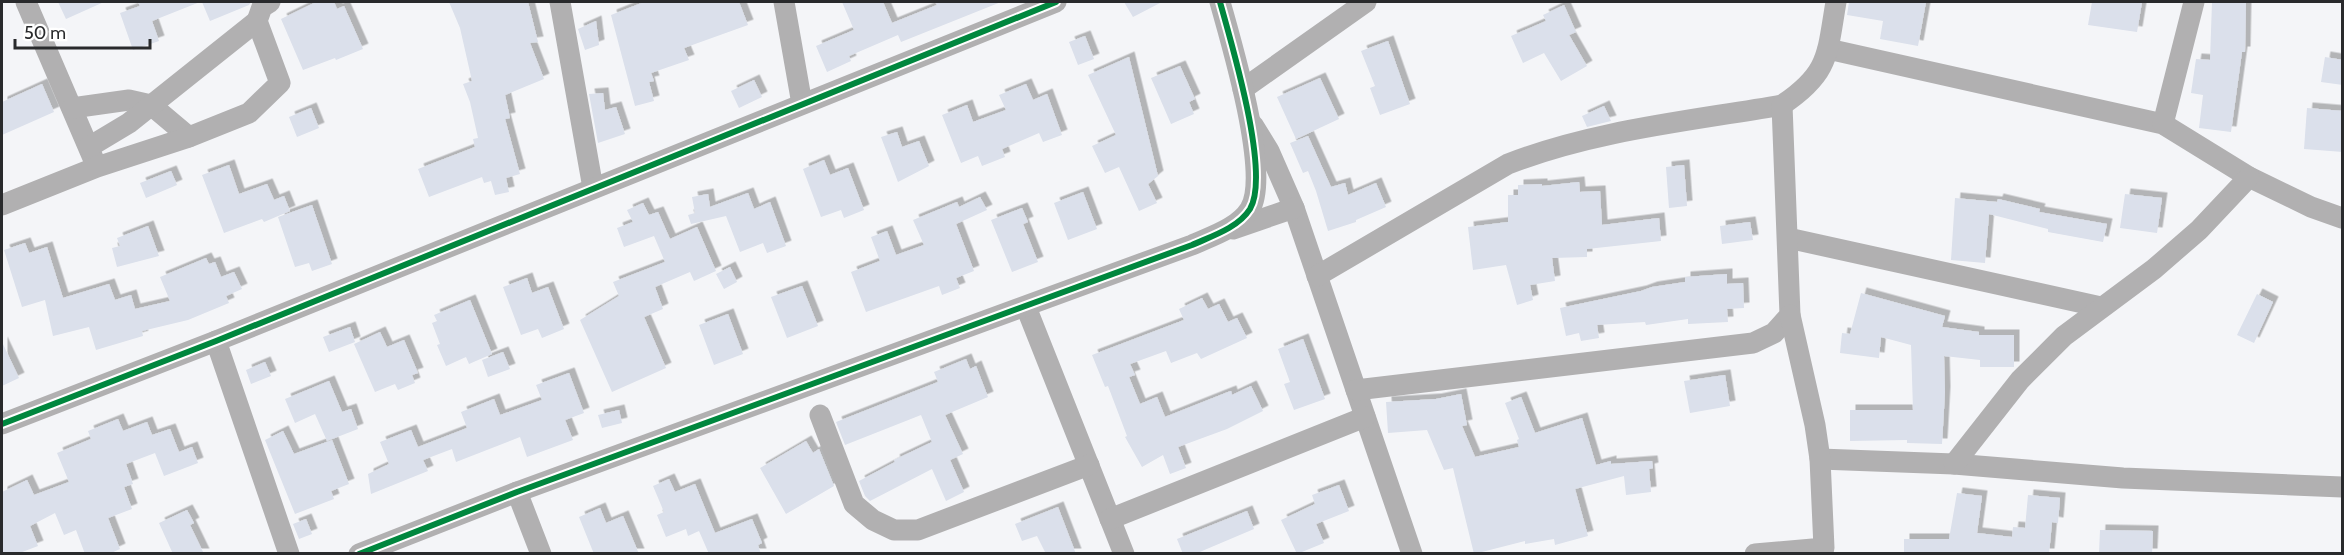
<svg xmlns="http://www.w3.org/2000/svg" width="2344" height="555" font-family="Cabin,sans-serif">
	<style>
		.building { fill: #dbe0eb; filter: url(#shadow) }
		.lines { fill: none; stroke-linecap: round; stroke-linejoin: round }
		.minor { stroke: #b1b0b1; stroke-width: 21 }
		.cycleway-casing { stroke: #fff; stroke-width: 10 }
		.cycleway { stroke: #00873e; stroke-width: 6 }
	</style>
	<defs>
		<filter id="shadow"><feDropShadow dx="5.5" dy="-5.5" stdDeviation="0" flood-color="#0004"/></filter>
	</defs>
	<rect width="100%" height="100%" fill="#f4f5f8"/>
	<g class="building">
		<path d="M58,2H104L66,19Z"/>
		<path d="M138,2H200L152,21L159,41L133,50L120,13L140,6Z"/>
		<path d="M202,2H251L249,5L210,21Z"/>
		<path d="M316,2H334L337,9L344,6L363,49L336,60L335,58L303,70L281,19Z"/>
		<path d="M449,2H528L538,42L530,43L544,79L505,95L510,118L505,119L520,174L506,178L509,192L495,195L491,181L484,183L482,177L429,197L418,169L475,147L473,139L478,138L470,102L463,84L472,81L460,28Z"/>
		<path d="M644,2H739L748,25L684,48L689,60L651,73L654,81L649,82L654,101L635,106L611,15Z"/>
		<path d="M842,2H883L892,23L937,5L935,2H1001L901,42L898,35L849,56L851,61L827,72L816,46L854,30Z"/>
		<path d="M1124,2H1162L1133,17Z"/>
		<path d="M1849,2H1926L1918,46L1880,39L1883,21L1847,15Z"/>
		<path d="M2092,2H2142L2137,32L2088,25Z"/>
		<path d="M2212,2H2246L2245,52H2242L2231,132L2199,128L2203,95L2191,93L2196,59L2210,60Z"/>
		<path d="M1564,5L1576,32L1569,35L1587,66L1561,81L1544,53L1523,63L1511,36L1546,21L1543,15Z"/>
		<path d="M596,21L599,45L585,50L578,29Z"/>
		<path d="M1085,36L1094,59L1078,65L1069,42Z"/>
		<path d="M1388,41L1410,104L1380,115L1370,88L1375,86L1361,51Z"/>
		<path d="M1129,57L1158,176L1148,184L1157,203L1139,211L1119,167L1105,173L1092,146L1116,135L1088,75Z"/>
		<path d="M2325,57L2343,60V85L2321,82Z"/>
		<path d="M1180,66L1195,99L1189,102L1194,114L1171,124L1151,78Z"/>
		<path d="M1320,78L1339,119L1296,139L1277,97Z"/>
		<path d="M754,80L762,97L739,108L731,91Z"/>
		<path d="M42,84L54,112L2,135V102Z"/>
		<path d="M1026,84L1033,100L1047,94L1062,135L1043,142L1039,133L1002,149L1005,157L982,166L978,156L961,163L942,115L967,105L973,122L1006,110L999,95Z"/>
		<path d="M603,93L605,110L616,107L625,134L598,143L589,94Z"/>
		<path d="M1604,106L1611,121L1587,127L1582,116Z"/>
		<path d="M311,108L319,128L297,137L289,117Z"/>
		<path d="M2307,108L2343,111V152L2304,149Z"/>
		<path d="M897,132L902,147L919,141L929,166L898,182L881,137Z"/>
		<path d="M1308,136L1331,187L1345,183L1348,195L1376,183L1386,207L1356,220V222L1328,231L1316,191L1308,171L1303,173L1290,143Z"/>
		<path d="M824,160L830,175L848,168L864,210L844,218L841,210L821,217L803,169Z"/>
		<path d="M229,165L239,194L267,184L274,200L284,196L290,211L264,222L262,219L224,233L202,175Z"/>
		<path d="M1684,165L1687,206L1669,208L1666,167Z"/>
		<path d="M171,171L177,185L146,198L140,183Z"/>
		<path d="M1579,182L1580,192L1600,191L1602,225L1659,218L1661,241L1587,249V257L1552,258L1555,281L1530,285L1533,300L1517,305L1506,265L1473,270L1468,227L1508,222V195H1518V185L1542,184V186Z"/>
		<path d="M1083,192L1097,229L1068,240L1054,203Z"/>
		<path d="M748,193L754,209L770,202L786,246L767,253L763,243L740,252L726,216L691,224L688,215L695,213L692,197L708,194L710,207Z"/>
		<path d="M2125,194L2162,198L2157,233L2120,228Z"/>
		<path d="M980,197L987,210L956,224L974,271L956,278L960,288L942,295L939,286L866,312L851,272L880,261L871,237L887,231L896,255L924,245L913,220L957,202L959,207Z"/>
		<path d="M1955,198L1997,202L1998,199L2040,209L2039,212L2107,224L2103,242L2048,232V229L1989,214L1985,263L1951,260Z"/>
		<path d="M643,203L649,215L658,212L670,239L697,227L716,271L694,281L690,272L655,287L663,309L644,317L666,368L612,392L580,320L619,296L613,282L665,262L654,236L624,247L617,228L633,222L627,210Z"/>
		<path d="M312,205L332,264L312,271L309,263L295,267L278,217Z"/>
		<path d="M1022,208L1028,222L1023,224L1038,262L1012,272L991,220Z"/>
		<path d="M1750,222L1753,240L1722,244L1720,226Z"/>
		<path d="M148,226L159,256L117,267L112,248L120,246L117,238Z"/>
		<path d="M25,243L29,253L47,247L63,298L109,284L115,300L131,295L135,309L170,301L160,277L206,258L209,264L215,262L221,277L234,272L242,289L226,296L229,303L188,320L142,331L143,336L96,350L89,327L53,336L45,300L22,307L4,250Z"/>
		<path d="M730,267L737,282L724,289L716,274Z"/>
		<path d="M1727,274V284L1743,283L1744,308L1727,309L1728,322L1688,324V319L1646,325L1645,322L1597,325L1599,338L1581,341L1579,333L1566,336L1560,308L1641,291L1652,287L1685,282V277Z"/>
		<path d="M527,278L532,293L548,287L564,329L542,338L538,329L521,335L503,287Z"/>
		<path d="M802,286L818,326L787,338L771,297Z"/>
		<path d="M1861,293L1945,316L1942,327L1979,332V335H2014V367H1980V360L1944,356L1945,392L1942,444L1907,443V440L1850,441V410H1913L1911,345L1881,337L1879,358L1840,353L1842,333L1850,334Z"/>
		<path d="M2257,294L2273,302L2254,343L2237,335Z"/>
		<path d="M1202,298L1208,309L1219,304L1228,322L1237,318L1247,338L1201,359L1197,353L1171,363L1166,351L1130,364L1135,375L1129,377L1140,404L1157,397L1165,417L1228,392L1231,391L1232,395L1251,386L1263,411L1227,429L1178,447L1186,468L1170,474L1163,455L1142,467L1125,437L1127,436L1108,386L1105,387L1092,355L1184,320L1179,309Z"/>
		<path d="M470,300L492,354L469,364L466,357L446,366L437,345L440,344L432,323L437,321L434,315Z"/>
		<path d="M728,314L743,354L714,365L699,325Z"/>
		<path d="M350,327L355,342L329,352L323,337Z"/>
		<path d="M380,332L387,347L404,340L418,373L412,375L415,383L398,390L395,384L375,392L354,344Z"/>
		<path d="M1303,339L1325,399L1294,410L1284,384L1290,382L1278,349Z"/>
		<path d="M2,342L19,378L2,386Z"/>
		<path d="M503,352L510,369L488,377L482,360Z"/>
		<path d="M966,359L970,369L976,366L988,397L945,415L963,454L950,460L964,492L946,501L932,469L870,501L865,496L859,481L895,462L894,460L932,442L921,415L845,445L836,422L938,382L934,372Z"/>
		<path d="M265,362L271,376L251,384L246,370Z"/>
		<path d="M569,373L584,413L565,420L573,440L527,457L520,437L456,462L452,449L423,460L428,471L371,494L368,474L389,464L380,442L411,430L418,447L467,428L461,412L494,399L500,415L542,400L536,385Z"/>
		<path d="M1725,375L1730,406L1690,413L1684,381Z"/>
		<path d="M329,381L342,412L351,409L358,429L327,441L315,414L295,423L285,399Z"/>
		<path d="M1461,394L1467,425L1462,426L1475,457L1519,447L1517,440L1519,439L1505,403L1521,397L1535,433L1582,418L1596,465L1611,461V464L1652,461L1653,468L1649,469L1651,492L1626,495L1624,476L1575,489L1588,536L1555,545L1554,539L1525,544V541L1474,554L1453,468L1444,470L1427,430L1388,433L1386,402L1436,399Z"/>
		<path d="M619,410L622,423L602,428L598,415Z"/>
		<path d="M118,419L123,431L147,422L152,435L170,429L179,452L192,447L198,463L164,476L155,453L126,464L133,484L124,487L132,509L108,518L120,549L109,554H85L76,530L64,535L55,513L30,526L38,546L17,554H2V492L27,480L34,495L69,482L57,453L91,439L88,431Z"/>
		<path d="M283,431L294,454L332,440L349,484L331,491L334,499L295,514L265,440Z"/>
		<path d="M806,441L813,453L819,449L834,486L786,514L760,468Z"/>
		<path d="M669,479L675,492L695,484L715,533L752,519L762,543L758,545L761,554H709L699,531L688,536L686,529L666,537L657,515L664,512L653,486Z"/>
		<path d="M1339,485L1349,511L1316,524L1324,543L1297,554L1281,520L1315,504L1312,495Z"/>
		<path d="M1957,493L1982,496L1977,533L2012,537L2013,527L2025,528L2028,495L2060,498L2058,523L2052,522L2049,554L1904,552V539H1949Z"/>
		<path d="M1058,507L1076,554H1046L1037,536L1022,541L1015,524Z"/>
		<path d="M600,508L606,523L623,516L639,554H594L579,517Z"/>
		<path d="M187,510L194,523L190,525L204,554H173L159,523Z"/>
		<path d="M1247,511L1254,529L1195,554H1183L1177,539Z"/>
		<path d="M306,519L312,534L299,539L293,524Z"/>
		<path d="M2100,530L2153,531L2152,554H2099Z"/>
	</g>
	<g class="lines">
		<g class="minor">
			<path d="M26,2L93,158"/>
			<path d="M560,2L593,188"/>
			<path d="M784,2L802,104"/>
			<path d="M1828,49L2163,124L2249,177L2311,207L2342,218"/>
			<path d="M1243,89L1366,2"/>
			<path d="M72,108L129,100L151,105L189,137"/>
			<path d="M2163,124L2194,2"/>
			<path d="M1253,125L1269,151L1294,208L1412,554"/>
			<path d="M89,147L129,123L257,21"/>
			<path d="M2,205L97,167L189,137L249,113L280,83L257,21L262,7L270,2"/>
			<path d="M1233,229L1294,208"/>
			<path d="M1788,238L2101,307"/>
			<path d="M1317,276L1508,164C1595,130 1691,121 1782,105C1830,73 1827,54 1836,2"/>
			<path d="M1026,307L1124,554"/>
			<path d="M216,341L289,554"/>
			<path d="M1356,390L1753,343L1774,333L1790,315L1782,105"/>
			<path d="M820,415L854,504L873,520L894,530H918L1089,465"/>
			<path d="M2,424L216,341L1056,2"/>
			<path d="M1820,459L1954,464L2123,478L2342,487"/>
			<path d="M1954,464L2020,380L2064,336L2154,269L2199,230L2249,177"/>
			<path d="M517,492L541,554"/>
			<path d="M1110,519L1365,417"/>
			<path d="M359,554L517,492L1192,245C1212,236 1238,228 1250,209C1271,174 1231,42 1220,2"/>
			<path d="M1755,554L1824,548L1820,459L1815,425L1790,315"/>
		</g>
		<g class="cycleway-casing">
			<g id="cycleway">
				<path d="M2,424L216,341L1056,2"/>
				<path d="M359,554L517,492L1192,245C1212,236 1238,228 1250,209C1271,174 1231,42 1220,2"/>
			</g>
		</g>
		<use href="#cycleway" class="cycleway"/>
	</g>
	<rect width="2344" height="555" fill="none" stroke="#292a2c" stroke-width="6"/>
	<path d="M15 39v9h135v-9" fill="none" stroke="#292a2c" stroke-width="3"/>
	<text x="24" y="39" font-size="18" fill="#292a2c" stroke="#ffffff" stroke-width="4.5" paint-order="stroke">50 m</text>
</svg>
